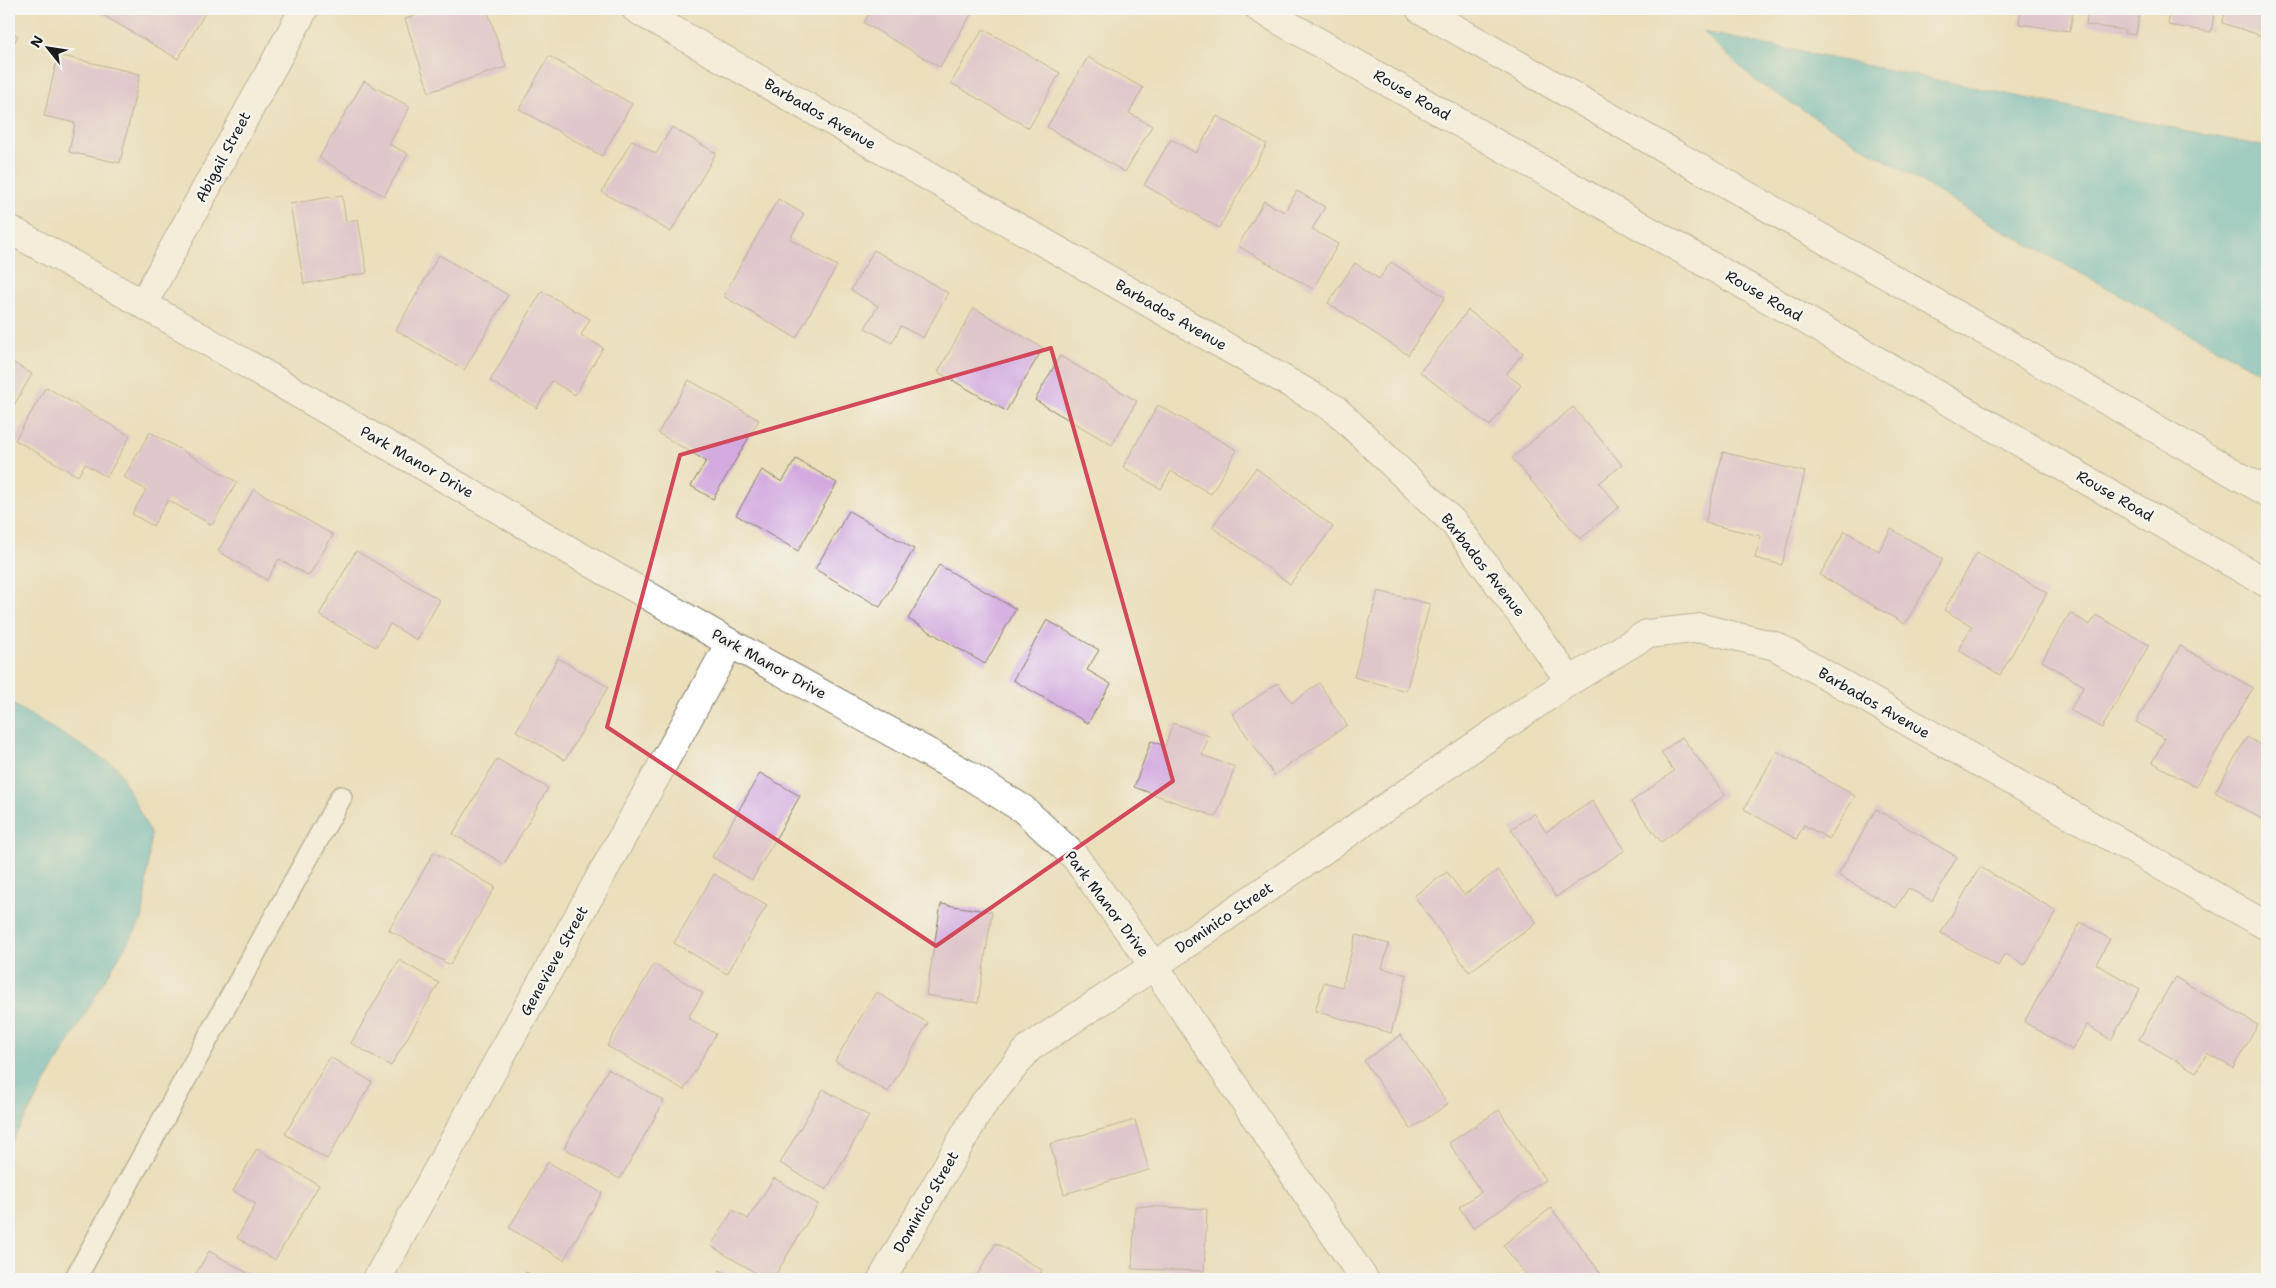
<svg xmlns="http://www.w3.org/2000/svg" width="2276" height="1288" font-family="'Shantell Sans',sans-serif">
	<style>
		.water { fill: #4bb7c7; stroke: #346a72 }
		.building { fill: #d3aadf }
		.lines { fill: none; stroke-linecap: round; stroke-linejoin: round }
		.service-casing { stroke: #847e6c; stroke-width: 24 }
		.minor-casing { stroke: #847e6c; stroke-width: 30 }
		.tertiary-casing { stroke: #847e6c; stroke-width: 30 }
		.service { stroke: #fff; stroke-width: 21 }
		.minor { stroke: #fff; stroke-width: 28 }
		.tertiary { stroke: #fff; stroke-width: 28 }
		.marked { fill: none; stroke: #d1495b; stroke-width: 4; stroke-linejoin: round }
		.labels { text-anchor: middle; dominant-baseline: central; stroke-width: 5; stroke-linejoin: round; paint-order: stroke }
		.street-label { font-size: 15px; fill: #1c1c1c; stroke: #f6f6f2 }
	</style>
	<rect width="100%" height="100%" fill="#f6f6f2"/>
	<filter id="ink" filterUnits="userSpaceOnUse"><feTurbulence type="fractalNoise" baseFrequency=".02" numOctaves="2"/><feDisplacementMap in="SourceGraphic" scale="10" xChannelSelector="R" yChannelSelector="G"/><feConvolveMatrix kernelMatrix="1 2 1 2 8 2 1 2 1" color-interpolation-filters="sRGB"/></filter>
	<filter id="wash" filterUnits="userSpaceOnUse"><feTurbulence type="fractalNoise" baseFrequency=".0096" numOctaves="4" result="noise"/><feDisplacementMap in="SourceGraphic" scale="20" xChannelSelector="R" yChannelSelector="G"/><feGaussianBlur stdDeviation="1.12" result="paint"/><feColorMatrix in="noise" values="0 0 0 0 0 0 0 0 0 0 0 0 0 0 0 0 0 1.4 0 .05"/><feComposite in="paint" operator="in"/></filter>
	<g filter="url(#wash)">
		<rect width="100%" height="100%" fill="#ebdfbc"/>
		<g class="water">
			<path d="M1703,32L2267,147V376L1986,221L1755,81Z"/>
			<path d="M9,702L117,767L151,834L143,918L100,988L9,1146Z"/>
		</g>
		<g id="blocks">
			<g class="building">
				<path d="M95,9H197L205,13L178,59L94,10Z"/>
				<path d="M436,9H487L506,67L429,92L405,19Z"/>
				<path d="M872,9H974L940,67L864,23Z"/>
				<path d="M2021,9H2073L2070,31L2019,24Z"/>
				<path d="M2088,9H2140L2136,35L2124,33L2125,30L2086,25Z"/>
				<path d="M2170,9H2215L2211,32L2168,25Z"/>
				<path d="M2227,9H2267V21L2263,36L2222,23Z"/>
				<path d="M983,29L1060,73L1029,128L951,83Z"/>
				<path d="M9,31L18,36L9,52Z"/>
				<path d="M58,55L140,74L120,163L69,152L75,123L44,116Z"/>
				<path d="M549,56L632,104L602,156L519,109Z"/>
				<path d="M1088,57L1143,88L1129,113L1152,126L1125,172L1047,127Z"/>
				<path d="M364,81L410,107L389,144L408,154L384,196L319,158Z"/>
				<path d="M1217,116L1267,144L1219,228L1144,185L1171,139L1196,153Z"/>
				<path d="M672,127L716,153L671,232L602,192L632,140L656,154Z"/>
				<path d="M1297,191L1325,207L1312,229L1338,244L1313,289L1238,246L1264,201L1284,212Z"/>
				<path d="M342,195L346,222L358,219L367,273L304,284L290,204Z"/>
				<path d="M778,199L804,214L790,239L837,266L796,338L723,296Z"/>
				<path d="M874,250L948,293L923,338L901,326L892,343L865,328L878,306L851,290Z"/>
				<path d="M439,255L508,295L464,370L396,330Z"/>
				<path d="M1391,262L1445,297L1408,355L1328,303L1355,263L1379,279Z"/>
				<path d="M542,291L590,319L581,335L603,348L575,395L552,381L537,408L490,381Z"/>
				<path d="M974,308L1043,348L1006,411L938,372Z"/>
				<path d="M1468,310L1523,353L1506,374L1521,385L1490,426L1420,372Z"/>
				<path d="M1060,356L1137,401L1112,445L1035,400Z"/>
				<path d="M9,360L32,374L9,414Z"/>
				<path d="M689,380L759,420L713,499L691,486L706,461L658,433Z"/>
				<path d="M46,387L130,436L107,477L85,464L78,476L15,440Z"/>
				<path d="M1158,405L1237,450L1211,494L1171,471L1161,489L1123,467Z"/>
				<path d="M1573,407L1622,465L1599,483L1619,507L1580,539L1512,458Z"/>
				<path d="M150,432L237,482L212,525L168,500L153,526L132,514L146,490L124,477Z"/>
				<path d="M1723,452L1805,472L1782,565L1755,558L1761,536L1705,523Z"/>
				<path d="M796,459L837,483L798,551L736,515L762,470L782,482Z"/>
				<path d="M1256,468L1333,527L1290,584L1212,527Z"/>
				<path d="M254,489L333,535L309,576L279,559L267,580L218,551Z"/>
				<path d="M849,511L914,549L880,607L815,569Z"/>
				<path d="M1891,529L1943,559L1905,624L1820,575L1845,531L1879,551Z"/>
				<path d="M356,551L440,600L417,640L390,624L376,647L319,615Z"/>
				<path d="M1977,553L2047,593L2000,675L1958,650L1972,626L1944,610Z"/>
				<path d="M939,565L1016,609L985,664L908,619Z"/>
				<path d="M1378,591L1430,604L1406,691L1354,677Z"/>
				<path d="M2070,613L2090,625L2096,615L2149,645L2102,728L2070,710L2084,686L2042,661Z"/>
				<path d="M1047,620L1099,650L1087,670L1111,684L1088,723L1013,680Z"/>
				<path d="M2180,646L2253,688L2196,787L2152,762L2165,739L2136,722Z"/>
				<path d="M558,658L608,687L565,760L516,731Z"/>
				<path d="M1278,683L1292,703L1319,683L1347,725L1274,775L1232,714Z"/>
				<path d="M1173,723L1209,736L1202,755L1235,767L1216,817L1134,787L1151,741L1165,746Z"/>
				<path d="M1682,737L1725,795L1661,842L1631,802L1674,771L1661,753Z"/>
				<path d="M2247,737L2267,749V822L2215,792Z"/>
				<path d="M1777,751L1855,796L1829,839L1804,825L1796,839L1744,809Z"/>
				<path d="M497,759L548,788L504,864L453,834Z"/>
				<path d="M760,773L800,796L752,880L712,857Z"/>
				<path d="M1592,801L1625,850L1556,897L1511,829L1534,813L1546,832Z"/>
				<path d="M1876,809L1957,857L1932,901L1908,888L1896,908L1838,875Z"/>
				<path d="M434,852L495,887L450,965L389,930Z"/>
				<path d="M1980,867L2057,911L2025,965L2005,953L1998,966L1941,933Z"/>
				<path d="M1498,870L1537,923L1469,972L1414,896L1447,872L1464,895Z"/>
				<path d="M714,874L767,905L727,974L674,943Z"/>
				<path d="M941,904L992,912L978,1003L926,995Z"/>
				<path d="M2081,922L2110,939L2096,964L2140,989L2111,1040L2087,1025L2072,1050L2024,1022Z"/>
				<path d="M1356,935L1389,944L1382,968L1407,975L1391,1033L1315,1011L1324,982L1342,987Z"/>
				<path d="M399,960L439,983L391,1066L351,1043Z"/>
				<path d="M654,964L703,993L688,1018L716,1034L684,1090L607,1046Z"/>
				<path d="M2175,977L2258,1025L2233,1068L2207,1053L2196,1072L2139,1039Z"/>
				<path d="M876,992L928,1023L888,1092L835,1061Z"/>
				<path d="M1401,1035L1448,1104L1411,1129L1364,1061Z"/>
				<path d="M330,1057L372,1082L327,1159L285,1134Z"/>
				<path d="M608,1069L664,1101L620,1179L564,1148Z"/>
				<path d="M823,1089L869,1116L826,1190L780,1163Z"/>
				<path d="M1499,1110L1545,1180L1473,1228L1459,1207L1481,1192L1449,1143Z"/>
				<path d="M1135,1120L1149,1170L1064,1194L1050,1144Z"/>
				<path d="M257,1149L319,1185L275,1260L237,1238L256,1204L233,1191Z"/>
				<path d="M548,1162L602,1193L564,1260L509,1228Z"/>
				<path d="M774,1178L818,1204L773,1279H766L711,1246L733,1210L748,1219Z"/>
				<path d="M1135,1206L1207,1209L1204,1271L1132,1269Z"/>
				<path d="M1551,1208L1602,1275L1596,1279H1529L1503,1245Z"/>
				<path d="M996,1243L1042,1270L1037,1279H975Z"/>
				<path d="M209,1251L258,1279H193Z"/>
				<path d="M720,1270L735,1279H715Z"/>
				<path d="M526,1272L538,1279H522Z"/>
			</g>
		</g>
	</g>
	<g filter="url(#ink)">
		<use href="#blocks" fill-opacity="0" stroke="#847e6c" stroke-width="1"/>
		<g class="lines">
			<g class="service-casing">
				<path id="service" d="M75,1279L341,797"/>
			</g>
			<g class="minor-casing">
				<g id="minor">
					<path d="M636,9L1335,409L1454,523L1570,681"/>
					<path d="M9,229L143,304L730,643L965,773L1023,809L1075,857L1154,966L1364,1279"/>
					<path d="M143,304L304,9"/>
					<path d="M377,1279L730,643"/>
					<path d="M882,1279L981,1107L1029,1048L1154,966L1570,681L1647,634L1702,628L1775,646L2267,926"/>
				</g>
			</g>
			<g class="tertiary-casing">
				<g id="tertiary">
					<path d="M1260,9L2267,583"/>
					<path d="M1420,9L2267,492"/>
				</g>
			</g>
			<use href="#service" class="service"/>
			<use href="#minor" class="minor"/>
			<use href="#tertiary" class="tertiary"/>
		</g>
	</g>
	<path d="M0 0H2276V1288H0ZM1051,348L1173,781L936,946L607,727L680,455Z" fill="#ebdfbc" fill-opacity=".55" fill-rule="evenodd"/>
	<path class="marked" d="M1051,348L1173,781L936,946L607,727L680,455Z"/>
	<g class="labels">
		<g class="street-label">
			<text transform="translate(1412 95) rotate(30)">Rouse Road</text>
			<text transform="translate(820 114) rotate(30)">Barbados Avenue</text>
			<text transform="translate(223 157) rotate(-62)">Abigail Street</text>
			<text transform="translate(1764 296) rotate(30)">Rouse Road</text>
			<text transform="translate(1171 315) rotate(30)">Barbados Avenue</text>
			<text transform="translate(417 462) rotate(30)">Park Manor Drive</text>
			<text transform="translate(2115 496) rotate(30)">Rouse Road</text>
			<text transform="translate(1483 565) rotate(52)">Barbados Avenue</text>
			<text transform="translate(769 664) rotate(29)">Park Manor Drive</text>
			<text transform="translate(1874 703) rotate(30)">Barbados Avenue</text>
			<text transform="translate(1107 904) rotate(53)">Park Manor Drive</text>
			<text transform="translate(1224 918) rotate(-34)">Dominico Street</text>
			<text transform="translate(554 961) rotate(-61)">Genevieve Street</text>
			<text transform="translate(926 1202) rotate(-60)">Dominico Street</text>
		</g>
	</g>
	<rect width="2276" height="1288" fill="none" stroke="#f6f6f2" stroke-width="30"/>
	<g transform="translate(48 48) rotate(300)" stroke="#f6f6f2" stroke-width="4" paint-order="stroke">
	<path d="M0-4L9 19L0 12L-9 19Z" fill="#1c1c1c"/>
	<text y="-8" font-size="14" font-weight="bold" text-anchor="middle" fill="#1c1c1c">N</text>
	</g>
</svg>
